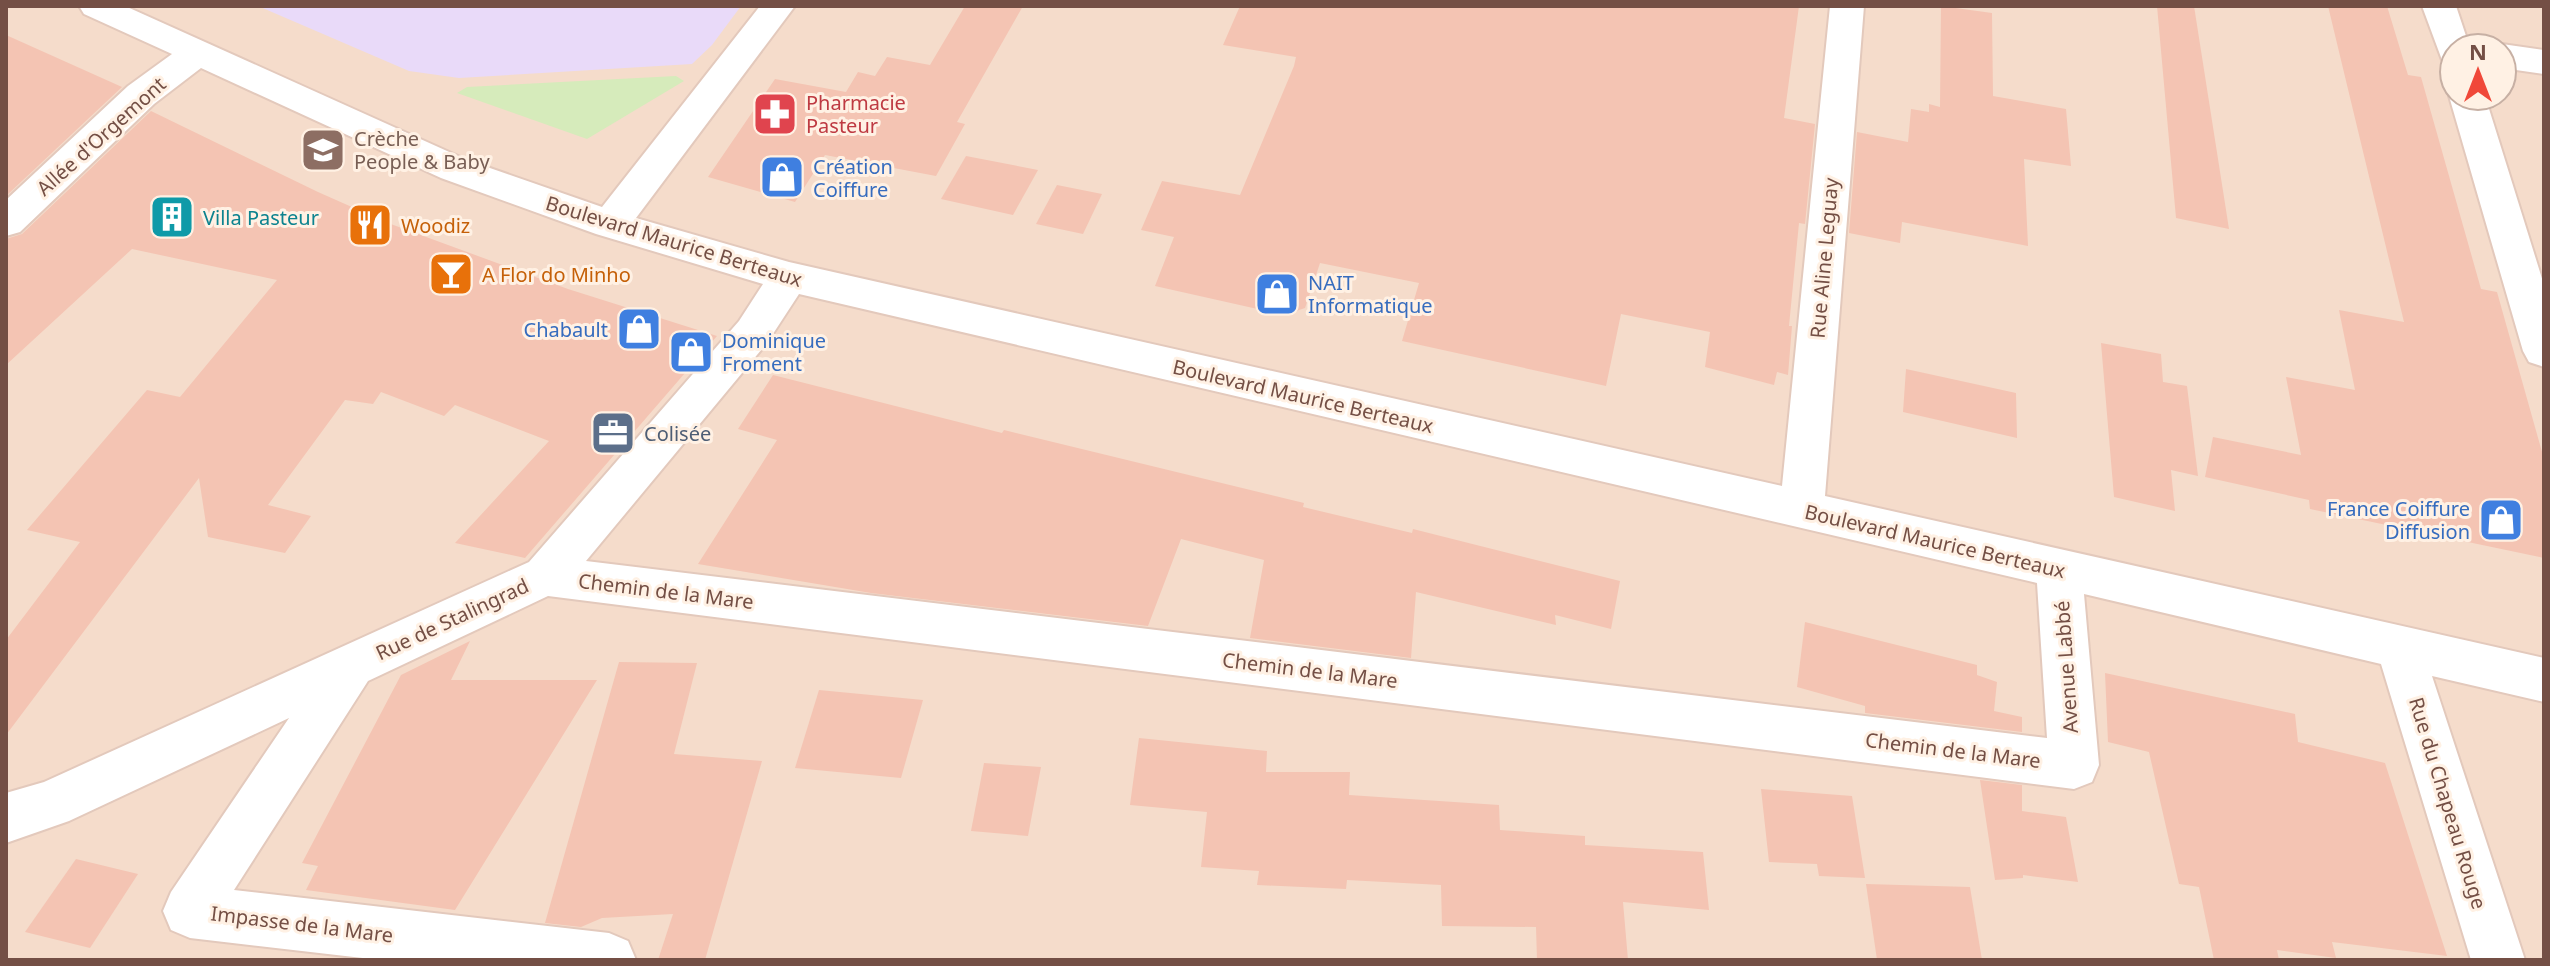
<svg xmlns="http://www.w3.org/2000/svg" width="2550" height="966" font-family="'Noto Sans',sans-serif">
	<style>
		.residential { fill: #f5dccb; fill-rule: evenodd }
		.education { fill: #e9daf9 }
		.green { fill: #d6ebbb }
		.building { fill: #f4c4b3 }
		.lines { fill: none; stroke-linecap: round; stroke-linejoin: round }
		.minor-casing { stroke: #e3c9bc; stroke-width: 4 }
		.minor { fill: #fff; fill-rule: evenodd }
		.labels { text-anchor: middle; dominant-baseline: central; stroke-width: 6; stroke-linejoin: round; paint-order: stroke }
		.health-label { font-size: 20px; fill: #be3a42; stroke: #fff1e4; text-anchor: start }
		.street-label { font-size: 20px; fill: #744f45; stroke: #fff1e4 }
		.education-label { font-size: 20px; fill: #785e54; stroke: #fff1e4; text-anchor: start }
		.shop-label { font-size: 20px; fill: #366cbe; stroke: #fff1e4; text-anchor: start }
		.culture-label { font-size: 20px; fill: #0d838f; stroke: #fff1e4; text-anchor: start }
		.food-label { font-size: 20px; fill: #c56008; stroke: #fff1e4; text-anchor: start }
		.service-label { font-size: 20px; fill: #4e5e75; stroke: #fff1e4; text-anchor: start }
	</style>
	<rect width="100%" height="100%" fill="#feecdd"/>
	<path class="residential" d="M6,6H2544V960H6ZM2454,48H2502V96H2454Z"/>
	<path class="education" d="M258,6H741L712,45L692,64L459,78L409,71Z"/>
	<path class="green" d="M676,76L684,81L587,139L457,93L467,87Z"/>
	<g class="building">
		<path d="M965,6H1023L957,122L965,124L936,176L825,155L795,202L708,177L775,79L846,92L858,72L875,76L887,57L930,65Z"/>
		<path d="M1240,6H1799L1784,118L1815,124L1805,224L1799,223L1789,326H1792L1788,375L1777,372L1774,385L1705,367L1710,332L1621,314L1606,386L1402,341L1419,283L1320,263L1305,308L1284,315L1155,286L1174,237L1141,230L1162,181L1240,195L1294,66L1296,57L1223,45Z"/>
		<path d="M1941,6L1992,13L1993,96L2066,109L2071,166L2024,159L2028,246L1902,222L1900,243L1849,233L1857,132L1908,142L1911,109L1929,112V104L1940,107Z"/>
		<path d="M2157,6H2194L2229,229L2176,218Z"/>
		<path d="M2328,6H2387L2408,75L2421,77L2481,289L2497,292L2544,459V558L2310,509L2309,500L2205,477L2213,437L2301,455L2286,377L2355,390L2339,310L2404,322Z"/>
		<path d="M6,35L122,87L6,196Z"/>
		<path d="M151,111L318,192L388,223L568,289L717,336L525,558L455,543L549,441L455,405L444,416L381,392L373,404L345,400L268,505L311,516L285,553L208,537L199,478L6,735V640L80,542L27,530L147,390L180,397L277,280L132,249L6,365V239L22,234Z"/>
		<path d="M966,156L1038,170L1013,215L941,199Z"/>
		<path d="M1057,185L1102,194L1083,234L1036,224Z"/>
		<path d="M2101,343L2161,354L2163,382L2187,386L2198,476L2171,470L2175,511L2114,497Z"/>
		<path d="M1906,369L2016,393L2017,438L1903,412Z"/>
		<path d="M773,375L1002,433L1004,430L1304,503L1303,507L1412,533L1413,529L1620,581L1611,629L1555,615L1556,625L1416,592L1411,658L1250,638L1264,560L1181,539L1148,626L871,593L698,564L777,440L738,429Z"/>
		<path d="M1805,622L1977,665V675L1997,682L1994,711L2022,717V732L1865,713V706L1797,687Z"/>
		<path d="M470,641L451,680H597L455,910L306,890L318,866L302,863L401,675Z"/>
		<path d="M619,662L697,663L674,754L762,761L705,960H658L673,914L602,918L581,927L545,923Z"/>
		<path d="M2105,673L2295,714L2298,742L2385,763L2447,956L2332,942L2336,958L2277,950L2279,960H2214L2199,887L2179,884L2149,752L2108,742Z"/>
		<path d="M819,690L923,700L901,778L795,768Z"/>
		<path d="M1139,738L1267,751L1266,772H1350L1349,795L1499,805L1500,830L1585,836V845L1703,852L1709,910L1623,902L1628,960H1537L1536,927L1442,926L1441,885L1347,880L1346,889L1257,885L1259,871L1201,867L1207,812L1130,805Z"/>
		<path d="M984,763L1041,767L1028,836L971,831Z"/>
		<path d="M1980,780L2022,785V811L2066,817L2078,882L2023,875V878L1995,880Z"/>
		<path d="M1761,789L1852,796L1865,878L1819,876L1817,864L1769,862Z"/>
		<path d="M76,859L138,874L90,948L25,932Z"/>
		<path d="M1866,884L1970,887L1982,960H1877Z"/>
	</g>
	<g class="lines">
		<g class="minor-casing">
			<g id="minor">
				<path d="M79,6H125L467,160L602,207L760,6H795L636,218L789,262L1782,486L1830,6H1864L1825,496L2544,658V702L2432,676L2525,960H2471L2381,664L2084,594L2099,765L2092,782L2074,789L548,596L368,681L234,890L609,933L628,941L636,960H380L190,938L171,930L163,911L171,892L289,718L69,821L6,843V793L44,782L529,562L739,321L763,284L596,234L441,178L201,68L154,104L20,232L6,236V200L128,86L172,54L84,14ZM799,294L2037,583L2047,738L586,561L767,343Z"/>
				<path d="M2422,6H2456L2470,48H2454V63L2442,60Z"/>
				<path d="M2502,44L2544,50V74L2502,68V48H2490Z"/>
				<path d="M2454,88V96H2485L2544,285V367L2529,362L2523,351L2449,96Z"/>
			</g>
		</g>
		<use href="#minor" class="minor"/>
	</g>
	<defs>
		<g id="pharmacy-square" transform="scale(2.3)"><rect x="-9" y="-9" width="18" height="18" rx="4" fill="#e0444e" stroke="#fff1e4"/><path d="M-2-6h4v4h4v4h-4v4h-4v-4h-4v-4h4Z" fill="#fff"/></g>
		<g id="school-square" transform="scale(2.3)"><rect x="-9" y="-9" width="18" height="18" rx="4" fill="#8d6e63" stroke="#fff1e4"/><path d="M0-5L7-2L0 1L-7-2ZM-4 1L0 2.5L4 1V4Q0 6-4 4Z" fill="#fff"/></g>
		<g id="shop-square" transform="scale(2.3)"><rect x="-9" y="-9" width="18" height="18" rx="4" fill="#3f7fe0" stroke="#fff1e4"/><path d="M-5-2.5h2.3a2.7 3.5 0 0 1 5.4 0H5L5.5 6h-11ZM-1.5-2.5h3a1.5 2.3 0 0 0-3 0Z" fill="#fff"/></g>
		<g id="building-square" transform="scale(2.3)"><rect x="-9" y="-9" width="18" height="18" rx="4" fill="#0f9aa8" stroke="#fff1e4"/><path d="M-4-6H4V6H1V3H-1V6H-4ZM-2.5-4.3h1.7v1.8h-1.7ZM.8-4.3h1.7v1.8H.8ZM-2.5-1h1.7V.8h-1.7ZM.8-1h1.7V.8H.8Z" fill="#fff"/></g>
		<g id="restaurant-square" transform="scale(2.3)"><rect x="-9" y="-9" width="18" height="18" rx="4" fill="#e8710a" stroke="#fff1e4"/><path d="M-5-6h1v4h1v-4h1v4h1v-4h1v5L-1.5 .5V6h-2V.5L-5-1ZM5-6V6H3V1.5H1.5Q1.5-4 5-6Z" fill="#fff"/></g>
		<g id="bar-square" transform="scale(2.3)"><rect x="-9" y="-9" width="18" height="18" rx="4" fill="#e8710a" stroke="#fff1e4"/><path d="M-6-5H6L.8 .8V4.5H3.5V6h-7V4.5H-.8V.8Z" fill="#fff"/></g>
		<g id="office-square" transform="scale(2.3)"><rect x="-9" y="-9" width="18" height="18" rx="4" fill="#5c6f8a" stroke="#fff1e4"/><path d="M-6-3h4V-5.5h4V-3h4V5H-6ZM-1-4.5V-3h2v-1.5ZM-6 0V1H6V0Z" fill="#fff"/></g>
	</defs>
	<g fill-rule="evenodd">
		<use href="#pharmacy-square" x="775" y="114"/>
		<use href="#school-square" x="323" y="150"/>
		<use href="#shop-square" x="782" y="177"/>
		<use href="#building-square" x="172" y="217"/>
		<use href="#restaurant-square" x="370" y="225"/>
		<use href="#bar-square" x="451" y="274"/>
		<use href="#shop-square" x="1277" y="294"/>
		<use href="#shop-square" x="639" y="329"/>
		<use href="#shop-square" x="691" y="352"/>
		<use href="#office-square" x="613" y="433"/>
		<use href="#shop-square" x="2501" y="520"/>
	</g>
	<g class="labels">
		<g class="health-label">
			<text x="806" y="102">Pharmacie<tspan x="806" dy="23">Pasteur</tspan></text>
		</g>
		<g class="street-label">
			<text transform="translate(101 136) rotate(-42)">Allée d'Orgemont</text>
			<text transform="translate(674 241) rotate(17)">Boulevard Maurice Berteaux</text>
			<text transform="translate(1824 258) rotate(-85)">Rue Aline Leguay</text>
			<text transform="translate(1303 396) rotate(13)">Boulevard Maurice Berteaux</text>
			<text transform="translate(1935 541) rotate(13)">Boulevard Maurice Berteaux</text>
			<text transform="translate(666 591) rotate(7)">Chemin de la Mare</text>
			<text transform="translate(452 619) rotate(-25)">Rue de Stalingrad</text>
			<text transform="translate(2066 667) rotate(-94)">Avenue Labbé</text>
			<text transform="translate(1310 670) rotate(7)">Chemin de la Mare</text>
			<text transform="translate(1953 750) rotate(7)">Chemin de la Mare</text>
			<text transform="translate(2448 803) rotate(73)">Rue du Chapeau Rouge</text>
			<text transform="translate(302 924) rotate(7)">Impasse de la Mare</text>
		</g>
		<g class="education-label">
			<text x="354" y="138">Crèche<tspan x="354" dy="23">People &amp; Baby</tspan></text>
		</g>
		<g class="shop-label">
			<text x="813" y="166">Création<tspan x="813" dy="23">Coiffure</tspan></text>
			<text x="1308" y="282">NAIT<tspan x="1308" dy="23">Informatique</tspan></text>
			<text x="608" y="329" text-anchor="end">Chabault</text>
			<text x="722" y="340">Dominique<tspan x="722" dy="23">Froment</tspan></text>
			<text x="2470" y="508" text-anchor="end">France Coiffure<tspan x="2470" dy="23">Diffusion</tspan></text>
		</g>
		<g class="culture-label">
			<text x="203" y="217">Villa Pasteur</text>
		</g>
		<g class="food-label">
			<text x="401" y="225">Woodiz</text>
			<text x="482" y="274">A Flor do Minho</text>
		</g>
		<g class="service-label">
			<text x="644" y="433">Colisée</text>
		</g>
	</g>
	<rect width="2550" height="966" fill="none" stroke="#744f45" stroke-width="16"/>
	<g transform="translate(2478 72)"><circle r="38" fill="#fff1e4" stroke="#c7b0a4" stroke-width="2"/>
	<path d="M0-6L14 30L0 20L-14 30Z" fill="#f04839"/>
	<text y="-12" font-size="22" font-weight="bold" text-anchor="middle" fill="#744f45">N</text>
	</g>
</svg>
